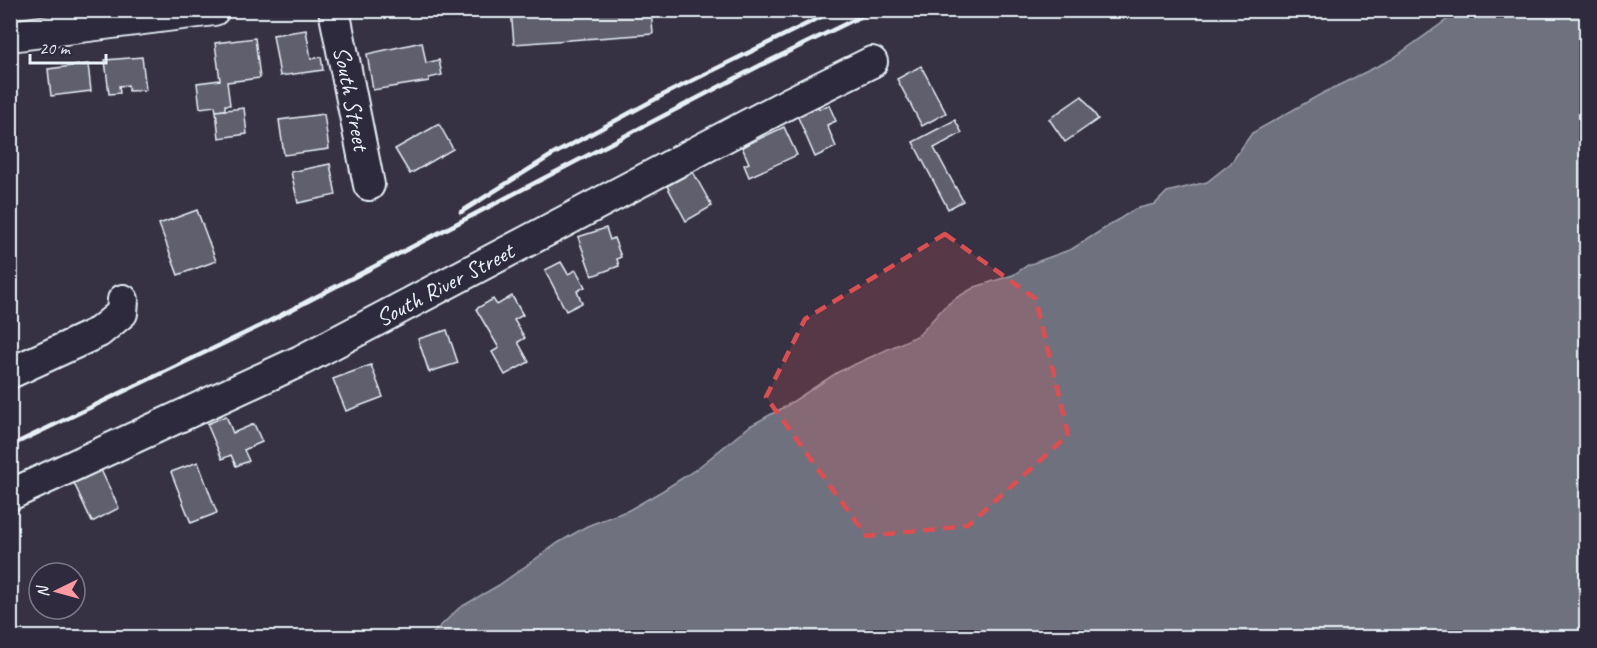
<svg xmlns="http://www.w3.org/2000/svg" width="1597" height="648" font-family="Caveat,sans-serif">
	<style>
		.water { fill: #70717f; stroke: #a0a4af; stroke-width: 1.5 }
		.building { fill: #605e6e; stroke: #e8f1f8; stroke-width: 1.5 }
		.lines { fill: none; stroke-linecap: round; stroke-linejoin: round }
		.minor-casing { stroke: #e8f1f8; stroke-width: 34 }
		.minor { stroke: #2f2a3d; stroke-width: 30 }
		.rail { stroke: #e8f1f8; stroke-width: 4.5 }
		.marked { fill: #da5052; fill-opacity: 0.2; stroke: #da5052; stroke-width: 4.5; stroke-dasharray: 12 8; stroke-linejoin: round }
		.labels { text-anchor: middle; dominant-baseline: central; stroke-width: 5; stroke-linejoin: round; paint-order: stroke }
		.street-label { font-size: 24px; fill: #e8f1f8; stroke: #2f2a3d }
	</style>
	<rect width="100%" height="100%" fill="#363244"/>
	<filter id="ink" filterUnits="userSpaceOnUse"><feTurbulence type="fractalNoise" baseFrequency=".0167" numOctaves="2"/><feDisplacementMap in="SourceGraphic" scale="12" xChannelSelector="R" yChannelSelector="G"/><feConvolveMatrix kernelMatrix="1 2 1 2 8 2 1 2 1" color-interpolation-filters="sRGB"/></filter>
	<g filter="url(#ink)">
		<path class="water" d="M1459,11H1586V637H429L459,608L499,585L558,543L587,526L629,510L662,491L695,470L750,426L786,406L838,372L919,335L944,307L956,298L975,287L1013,275L1028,265L1072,249L1135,209L1155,204L1167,192L1207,182L1231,163L1252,133L1323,93L1392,59Z"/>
		<g class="building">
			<path d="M511,10H651L653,34L514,44Z"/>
			<path d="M306,30L311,59L321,57L323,70L280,76L273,35Z"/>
			<path d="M255,38L260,78L227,82L230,105H225V110L216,111L215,106L200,108L197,83L220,80L215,43Z"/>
			<path d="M422,42L426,63L439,60L442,75L429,78V81L373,90L367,54Z"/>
			<path d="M142,57L146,90L129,91L128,85L119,86L120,93L109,94L105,60Z"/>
			<path d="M88,64L91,91L51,96L48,69Z"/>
			<path d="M921,66L946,113L922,126L897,79Z"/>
			<path d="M1082,96L1098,119L1065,142L1049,119Z"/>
			<path d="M829,105L836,121L827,125L836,147L815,157L797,115L818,106L819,109Z"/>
			<path d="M244,108L247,134L219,138L216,111Z"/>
			<path d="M324,114L329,149L284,155L279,120Z"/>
			<path d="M955,120L962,133L934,148L963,201L948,209L913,142Z"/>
			<path d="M439,124L453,149L410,174L395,149Z"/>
			<path d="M784,127L797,155L749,177L744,165L749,163L742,147Z"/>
			<path d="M330,164L336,195L298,203L291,172Z"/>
			<path d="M693,172L712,206L686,221L667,186Z"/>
			<path d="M197,210L216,261L178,275L159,224Z"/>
			<path d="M606,228L610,240L614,238L621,257L617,259L619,266L592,276L578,237Z"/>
			<path d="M561,262L568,274L576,270L585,287L577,291L582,303L566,311L545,270Z"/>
			<path d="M512,296L523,315L514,320L525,338L518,342L529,362L505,375L492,352L499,348L476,309L493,299L497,305Z"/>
			<path d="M10,297L14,315L10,316Z"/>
			<path d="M447,330L458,363L429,372L418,339Z"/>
			<path d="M371,365L383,397L346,411L333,379Z"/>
			<path d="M226,416L233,433L254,424L262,442L244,450L249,461L236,466L231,455L222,459L207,424Z"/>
			<path d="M198,462L217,513L191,523L171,472Z"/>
			<path d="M101,470L119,508L92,522L74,483Z"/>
		</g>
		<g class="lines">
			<g class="minor-casing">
				<g id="minor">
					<path id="s1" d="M334,10L369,185"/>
					<path d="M10,36L214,10"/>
					<path d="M10,373L99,332L122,313L123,300"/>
					<path id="s2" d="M10,495L300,361L789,103L872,62"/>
				</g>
			</g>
			<use href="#minor" class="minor"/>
			<g class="rail">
				<path d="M461,212L552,155L663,95L835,10"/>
				<path d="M10,446L260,326L761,65L874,10"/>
			</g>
		</g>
	</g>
	<path class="marked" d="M945,234L1036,299L1068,435L968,526L866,536L766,397L805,319Z"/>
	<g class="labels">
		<g class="street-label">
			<text stroke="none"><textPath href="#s1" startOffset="90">South Street</textPath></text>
			<text stroke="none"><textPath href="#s2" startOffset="483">South River Street</textPath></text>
		</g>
	</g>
	<rect width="1597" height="648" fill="none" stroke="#2f2a3d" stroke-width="36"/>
	<rect x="18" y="18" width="1561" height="612" fill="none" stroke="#e8f1f8" stroke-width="2" filter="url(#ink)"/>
	<g transform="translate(57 591) rotate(265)"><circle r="28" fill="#2f2a3d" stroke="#797a88" stroke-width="1.5"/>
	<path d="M0-4.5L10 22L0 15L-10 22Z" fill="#ff9aa2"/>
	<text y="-9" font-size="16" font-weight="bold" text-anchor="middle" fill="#e8f1f8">N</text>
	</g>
	<path d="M30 54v9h76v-9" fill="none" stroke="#e8f1f8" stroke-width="3"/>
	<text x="39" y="54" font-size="18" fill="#e8f1f8" stroke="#2f2a3d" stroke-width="4.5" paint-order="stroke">20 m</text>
</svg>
